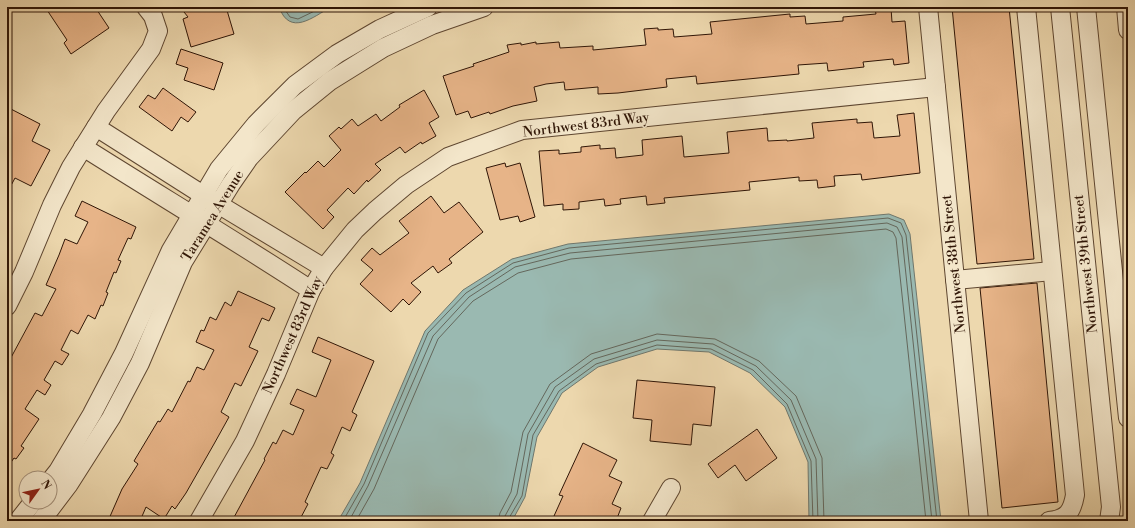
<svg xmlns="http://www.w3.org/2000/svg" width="1135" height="528" font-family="'Libre Bodoni',serif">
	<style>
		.water { fill: #9ab9b1; stroke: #6f776d }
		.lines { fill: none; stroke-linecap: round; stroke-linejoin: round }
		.shore { stroke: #64675c; stroke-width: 1 }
		.building { fill: #e7b488; stroke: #2f1506 }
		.minor-casing { stroke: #5e4630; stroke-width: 20 }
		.minor { stroke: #f3e6ca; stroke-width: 18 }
		.labels { text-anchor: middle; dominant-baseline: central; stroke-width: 3; stroke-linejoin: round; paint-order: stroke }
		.street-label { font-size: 14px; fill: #2f1506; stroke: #f3e6ca }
	</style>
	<rect width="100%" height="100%" fill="#edd8ae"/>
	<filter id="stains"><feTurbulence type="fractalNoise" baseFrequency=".005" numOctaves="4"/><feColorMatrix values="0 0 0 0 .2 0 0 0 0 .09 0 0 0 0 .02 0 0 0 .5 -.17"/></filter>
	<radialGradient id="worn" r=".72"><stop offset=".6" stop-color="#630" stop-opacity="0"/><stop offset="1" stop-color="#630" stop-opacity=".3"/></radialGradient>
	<g class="water">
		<path d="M279,7H331C313,17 290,37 279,7Z"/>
		<path d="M889,214L904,220L910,234L941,521H809L808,462L785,407L750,373L709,352L657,349L598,367L562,393L537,437L525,497L512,521H338L360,483L425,331L463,290L512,259L568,244Z"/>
	</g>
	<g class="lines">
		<g class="shore">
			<path d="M283,7L290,17L298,19L323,7"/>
			<path d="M343,521L364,484L428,333L466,293L513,263L569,248L888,218L901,223L906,235L937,521"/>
			<path d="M349,521L368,486L433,336L469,297L515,267L570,253L887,223L897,227L902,237L932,521"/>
			<path d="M356,521L374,489L438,339L473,301L518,273L571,259L886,229L893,232L896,238L926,521"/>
			<path d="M498,521L500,513L511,492L523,432L550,384L591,354L657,334L715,339L759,361L796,396L822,458L824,521"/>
			<path d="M504,521L505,516L517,494L528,434L555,387L594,359L657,340L713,344L756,366L791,400L816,459L818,521"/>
			<path d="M509,521V518L522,496L533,435L559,391L596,364L657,345L711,349L753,370L787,404L811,461L813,521"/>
		</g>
	</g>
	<g class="building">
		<path d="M45,7H95L109,28L71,54L64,43L67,40Z"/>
		<path d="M180,7H226L234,34L191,47L183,19L188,17Z"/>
		<path d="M952,7H1009L1034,259L977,264Z"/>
		<path d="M891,8L892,22L905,21L909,63L894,65L893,59L863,62L864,67L828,71L827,63L798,65L799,74L697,84L696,76L666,79L667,87L618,93L598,94V87L565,90L564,82L546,84L534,87L537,101L513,106L490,114L489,112L471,118L468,111L456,115L443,76L474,66L473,64L509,52L507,45L521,43V45L536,42V44L559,42L560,48L593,46V50L646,45L644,29L658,28V30L673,29L674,37L712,34L710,22L790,14V17L805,16L806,24L843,21V17L876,14L875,9Z"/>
		<path d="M181,49L223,63L214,90L184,80L188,68L176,64Z"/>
		<path d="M163,88L196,112L188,122L181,117L172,131L139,107L148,95L155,99Z"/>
		<path d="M424,90L439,117L429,123L436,136L422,144L421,142L405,153L400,147L375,164L381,170L368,182L367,180L354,194L348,188L327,210L334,217L323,229L285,192L305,172L306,173L318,161L324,167L341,150L329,136L339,127L341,129L352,119L358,126L376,114L381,121L400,107L399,105Z"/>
		<path d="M7,107L40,124L32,141L50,150L31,186L15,178L7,193Z"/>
		<path d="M914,113L920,173L862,180L861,174L834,176L835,186L818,188L817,180L799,181V177L749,182L750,190L664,198L665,203L647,205L646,196L620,199L621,204L605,206L604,199L579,202V209L563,210V204L544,206L539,151L559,150V154L581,152V147L600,145V149L615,148L616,158L643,155L642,140L682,136L684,157L729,153L727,132L767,128L768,141L787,140V141L814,138L812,123L857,119V123L872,122L874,138L900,136L897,115Z"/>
		<path d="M505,163L506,167L520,163L535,217L520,222L518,216L500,220L486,168Z"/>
		<path d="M431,196L444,213L459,202L483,232L449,259L452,263L438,273L433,266L411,283L421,292L409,305L403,299L391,312L360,284L373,270L361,260L372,248L380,255L409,233L399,221Z"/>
		<path d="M82,201L136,227L131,239L128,238L118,260L121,261L116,273L114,272L106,292L108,293L103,306L101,305L95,319L88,315L78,334L71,330L61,350L69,354L62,365L55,361L44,380L51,385L45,395L37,390L25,409L39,419L21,446L24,448L16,459L14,458L7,468V365L35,313L42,316L56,289L46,285L59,255L65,239L77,244L88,222L75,216Z"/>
		<path d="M1037,283L1058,502L1002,508L980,288Z"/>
		<path d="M238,291L275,308L269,321L262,318L249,347L258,351L241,386L235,383L221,412L229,417L214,444L186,493L175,509L172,506L164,519L146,507L140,521H108L122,489L138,464L134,461L158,421L160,422L168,409L172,412L188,381L190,382L197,367L204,370L214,350L196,342L201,330L204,331L210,317L216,320L225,302L231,306Z"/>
		<path d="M318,337L374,361L352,412L357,415L350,431L342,427L331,453L334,455L327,469L321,467L305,502L308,504L299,521H232L265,460L264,459L273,442L276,444L283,430L293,435L304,410L290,404L297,389L316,397L331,360L312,352Z"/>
		<path d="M637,380L715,387L711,426L693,424L691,445L650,441L652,420L633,418Z"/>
		<path d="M757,429L777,458L746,481L735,465L718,478L708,464Z"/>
		<path d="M583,443L617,460L609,476L622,482L612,504L621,508L616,521H566L554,516L563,496L559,495Z"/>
	</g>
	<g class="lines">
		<g class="minor-casing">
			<g id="minor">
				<path d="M928,7L979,521"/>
				<path d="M1026,7L1075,495C1072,512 1067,519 1049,521"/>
				<path d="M1060,7L1111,507L1109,521"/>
				<path d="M1086,7L1128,418"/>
				<path d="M1126,7L1128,30"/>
				<path d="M96,127L203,195L324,268"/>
				<path d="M83,147C159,195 236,241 311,290"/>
				<path d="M955,280L1052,271"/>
				<path d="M7,306L24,272L52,205L71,167L106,111L151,49L158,31L153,16L146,7"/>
				<path d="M50,481L58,471L92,414L124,353L171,250L219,169L256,124L295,85L337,54L380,29L428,7"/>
				<path d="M18,521L33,502"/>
				<path d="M41,521L69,484L111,418L140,363L183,262L231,184L249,158L293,111L330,81L383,48L432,25L484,7"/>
				<path d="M199,521L245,441L276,374L311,290L324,268L355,230L375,211L406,185L448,157L522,130L936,87"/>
				<path d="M652,521L671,488"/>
			</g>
		</g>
		<use href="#minor" class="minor"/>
	</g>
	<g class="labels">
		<g class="street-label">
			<text transform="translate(586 125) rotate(-7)">Northwest 83rd Way</text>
			<text transform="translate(213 216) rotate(-58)">Taramea Avenue</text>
			<text transform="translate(954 264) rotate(-96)">Northwest 38th Street</text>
			<text transform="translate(1086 264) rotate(-96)">Northwest 39th Street</text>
			<text transform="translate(293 335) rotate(-66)">Northwest 83rd Way</text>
		</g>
	</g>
	<rect width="1135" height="528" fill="none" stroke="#edd8ae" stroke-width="24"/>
	<rect x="8" y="8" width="1119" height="512" fill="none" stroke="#2f1506" stroke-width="2"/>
	<rect x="12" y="12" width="1111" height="504" fill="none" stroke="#2f1506"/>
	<g transform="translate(38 490) rotate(57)"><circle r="19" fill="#f3e6ca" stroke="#a5927c"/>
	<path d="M0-3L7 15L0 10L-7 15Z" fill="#8f2418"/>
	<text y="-6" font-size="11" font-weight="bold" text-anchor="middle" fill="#2f1506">N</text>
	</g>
	<rect width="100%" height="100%" filter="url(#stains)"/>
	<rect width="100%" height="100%" fill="url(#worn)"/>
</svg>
